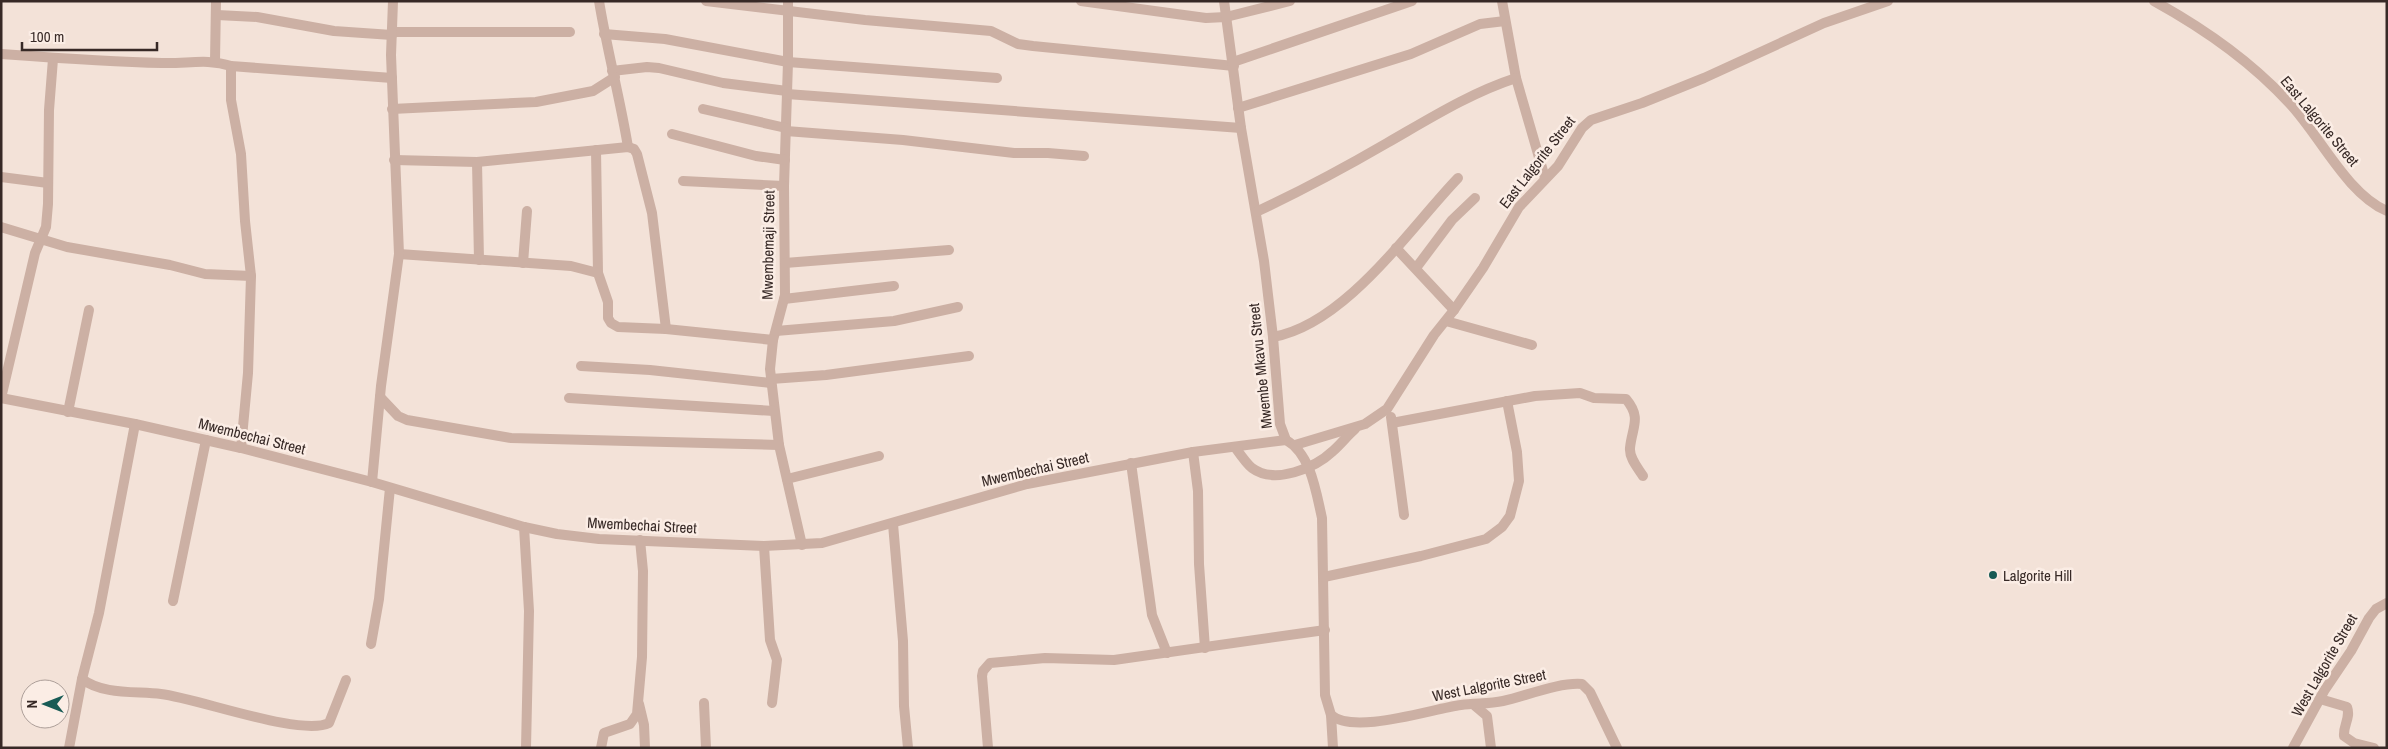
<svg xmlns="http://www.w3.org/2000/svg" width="2388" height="749" font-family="'Archivo Narrow',sans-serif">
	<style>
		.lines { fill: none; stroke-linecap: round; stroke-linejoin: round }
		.minor { stroke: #ccb0a4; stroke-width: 10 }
		.poi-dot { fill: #185b55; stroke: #fbede5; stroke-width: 2 }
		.labels { text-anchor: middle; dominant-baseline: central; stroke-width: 5; stroke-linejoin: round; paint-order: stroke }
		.street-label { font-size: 15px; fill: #372926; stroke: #fbede5 }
		.poi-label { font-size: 15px; fill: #372926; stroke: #fbede5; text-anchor: start }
	</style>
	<rect width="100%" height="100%" fill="#f3e2d8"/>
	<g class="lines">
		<g class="minor">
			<path d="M599,1C607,50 620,98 628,147"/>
			<path d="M706,1L865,20L991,31L1018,44L1033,46L1234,66"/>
			<path d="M788,1V62L784,186L785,295L773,340L770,369L779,445L802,545"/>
			<path d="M1081,1L1206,18L1226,17L1290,1"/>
			<path d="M1224,1L1241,128L1264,261L1273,337L1280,424L1286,440C1311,454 1316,492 1322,518L1325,695L1331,715L1333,748"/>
			<path d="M1502,1L1516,78L1545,178"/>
			<path d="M2154,1C2203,28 2253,63 2290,104C2320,136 2347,194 2387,211"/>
			<path d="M217,15L257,17L334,31L392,35"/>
			<path d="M392,32H570"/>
			<path d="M604,34L665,39L788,62L997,78"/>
			<path d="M1,54C55,58 108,62 162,63C187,64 207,58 231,66L392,78"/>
			<path d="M53,59L49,110L48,204L46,227L35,253L1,398L135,424L241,448L372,482L524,527L557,534L599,539L764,546L822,543L1027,484L1193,452L1286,440"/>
			<path d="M215,61L216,1"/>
			<path d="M1233,62L1412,1"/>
			<path d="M231,66V100L241,154L245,221L251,276L248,373L241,448"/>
			<path d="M612,71L647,67L659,68L723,83L787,91"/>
			<path d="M787,94L1241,128"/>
			<path d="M1238,108L1411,54L1480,24L1505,21"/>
			<path d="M392,109L536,102L593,91L615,77"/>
			<path d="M703,109L786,128"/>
			<path d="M786,131L903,140L1014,153H1048L1084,156"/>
			<path d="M672,134L756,156L785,160"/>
			<path d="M596,150L598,273L608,302V318L611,323L618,327L666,329L773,340"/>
			<path d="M394,160L477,162L628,147L634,149L637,154L652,213L666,329"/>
			<path d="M477,162L479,260"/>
			<path d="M1,177L48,183"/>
			<path d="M683,181L784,186"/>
			<path d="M1256,212C1301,191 1344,168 1387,143C1429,119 1470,93 1516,78"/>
			<path d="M1,227L67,247L170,265L205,274L251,276"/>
			<path d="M1396,248L1454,310"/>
			<path d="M399,254L571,266L598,273"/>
			<path d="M523,263L527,211"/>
			<path d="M785,263L949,250"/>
			<path d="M1416,268L1452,220L1475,198"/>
			<path d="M784,299L894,286"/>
			<path d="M1446,321L1532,345"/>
			<path d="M776,331L894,321L958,307"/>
			<path d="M1273,337C1346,324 1409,229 1458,178"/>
			<path d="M581,366L650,370L771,383"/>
			<path d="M771,379L826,375L969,356"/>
			<path d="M380,397L398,416L407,420L511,438L779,445"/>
			<path d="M569,398L774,411"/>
			<path d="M68,412L89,310"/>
			<path d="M1391,417L1404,515"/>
			<path d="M1392,423L1535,396L1580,393L1594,398L1626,399C1642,418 1632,427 1630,448C1629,458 1638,468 1643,476"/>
			<path d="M1295,445L1365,424L1387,409L1434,335L1454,310L1483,268L1519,207L1558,166L1582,128L1591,120L1642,103L1704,78L1824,23L1888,1"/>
			<path d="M1235,447C1240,454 1246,463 1252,468C1275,485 1315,468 1333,451C1341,444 1347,436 1355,429"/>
			<path d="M1193,452L1198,491L1199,564L1205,648"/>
			<path d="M1131,463L1152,615L1167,653"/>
			<path d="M787,479L879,456"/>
			<path d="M372,482L381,386L399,254L391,55L393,1"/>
			<path d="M893,524L903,641L904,706L908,748"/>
			<path d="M524,527L529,611L526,748"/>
			<path d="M764,546L770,640L777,660L772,703"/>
			<path d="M1324,577L1421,556L1486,539L1502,527L1510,516L1519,481L1517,452L1507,401"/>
			<path d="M173,601L206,440"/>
			<path d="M371,644L379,599L390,488"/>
			<path d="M82,679C103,695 136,691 161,694C197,698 301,737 329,723L346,680"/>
			<path d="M2320,699L2347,707C2351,718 2343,725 2344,736L2354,743L2374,748"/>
			<path d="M704,703L706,748"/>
			<path d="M639,704L644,725L645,748"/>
			<path d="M1474,705L1487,716L1491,748"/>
			<path d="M1331,715C1354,735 1431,709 1461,705C1475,703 1489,704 1503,701C1526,696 1559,682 1582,684L1590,692L1617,748"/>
			<path d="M69,748L82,679L99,613L135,424"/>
			<path d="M601,748L604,733L630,724L637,714L642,657L643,571L640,540"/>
			<path d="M988,748L982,676L983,671L990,663L1045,658L1114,660L1325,630"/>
			<path d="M2293,748L2324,691L2351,651L2369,618L2376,609L2387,603"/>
		</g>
	</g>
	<circle class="poi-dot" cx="1993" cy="575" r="5"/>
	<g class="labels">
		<g class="street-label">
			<text transform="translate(2320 121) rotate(50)">East Lalgorite Street</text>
			<text transform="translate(1537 162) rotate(-52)">East Lalgorite Street</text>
			<text transform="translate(768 245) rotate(-89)">Mwembemaji Street</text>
			<text transform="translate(1260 366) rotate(-96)">Mwembe Mkavu Street</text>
			<text transform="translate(252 436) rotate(14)">Mwembechai Street</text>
			<text transform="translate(1035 469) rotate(-13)">Mwembechai Street</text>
			<text transform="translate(642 525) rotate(3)">Mwembechai Street</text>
			<text transform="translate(2324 665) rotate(-60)">West Lalgorite Street</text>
			<text transform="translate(1489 685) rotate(-11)">West Lalgorite Street</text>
		</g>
		<g class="poi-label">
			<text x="2003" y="575">Lalgorite Hill</text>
		</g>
	</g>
	<rect width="2388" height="749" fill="none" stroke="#372926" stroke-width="5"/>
	<g transform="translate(45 704) rotate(270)"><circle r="24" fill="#fbede5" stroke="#ad9f99"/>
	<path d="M0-4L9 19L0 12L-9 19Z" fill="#185b55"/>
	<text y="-8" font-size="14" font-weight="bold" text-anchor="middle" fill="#372926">N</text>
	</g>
	<path d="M22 42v8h135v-8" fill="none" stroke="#372926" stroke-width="2.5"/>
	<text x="30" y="42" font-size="15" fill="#372926" stroke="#fbede5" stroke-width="4" paint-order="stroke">100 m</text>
</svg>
